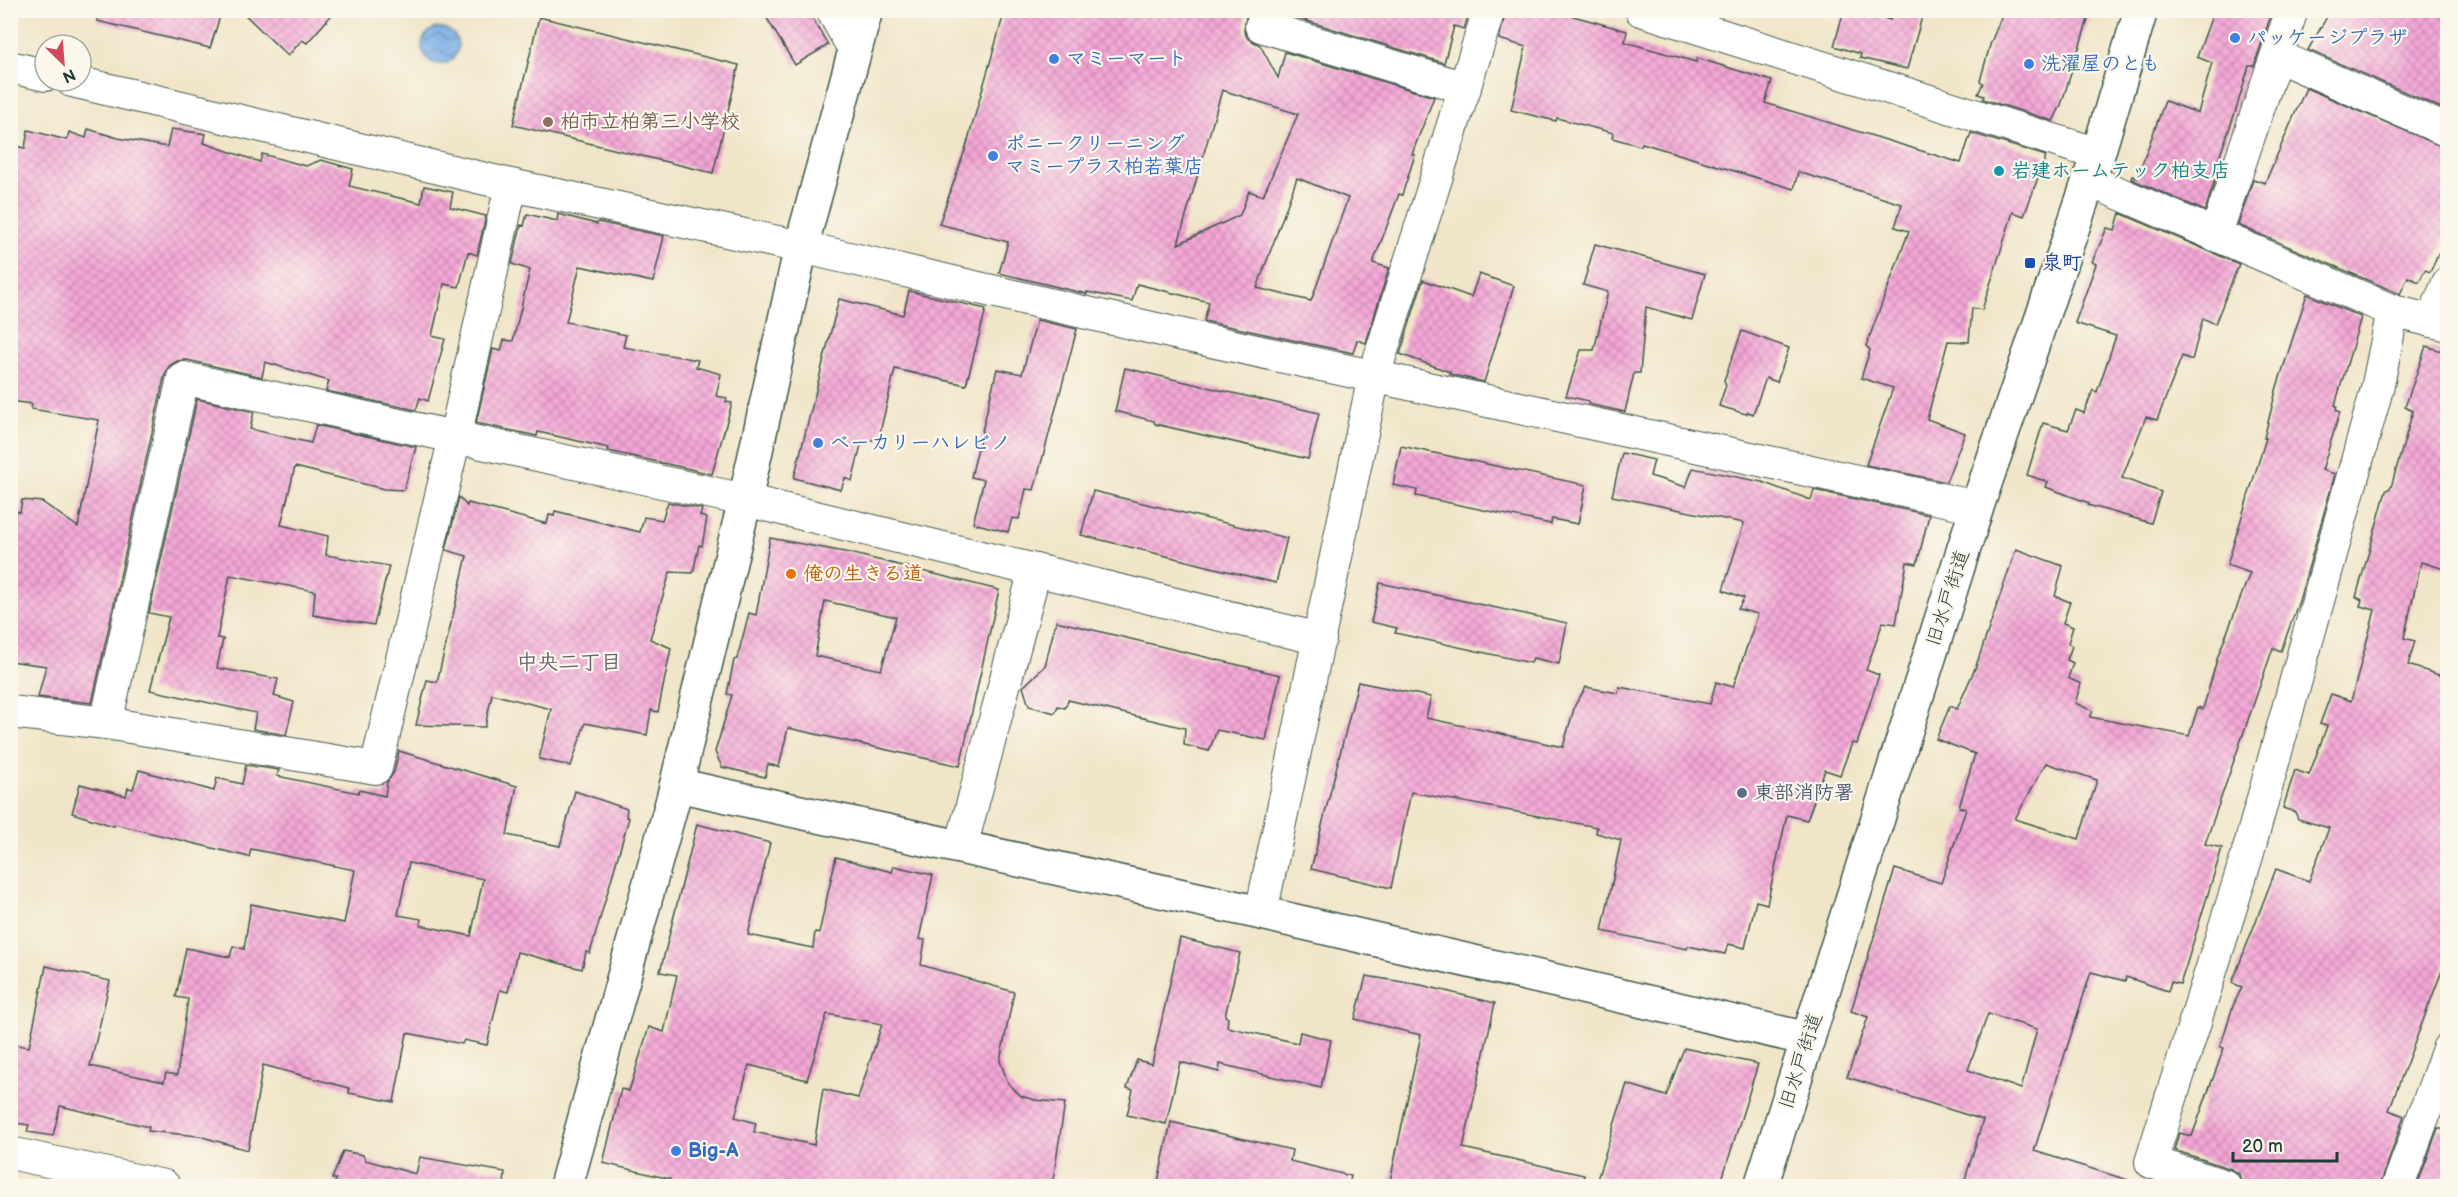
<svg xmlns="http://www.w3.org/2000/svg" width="2458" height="1197" font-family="'Balsamiq Sans','Klee One',sans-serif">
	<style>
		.water { fill: url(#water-waves); stroke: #4c768d; stroke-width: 1.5 }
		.building { fill: url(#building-cross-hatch); fill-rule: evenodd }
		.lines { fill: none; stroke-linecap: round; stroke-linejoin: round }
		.minor-casing { stroke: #3e564a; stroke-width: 34 }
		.tertiary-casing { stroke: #3e564a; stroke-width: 36 }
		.primary-casing { stroke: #3e564a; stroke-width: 36 }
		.minor { stroke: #fff; stroke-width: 32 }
		.tertiary { stroke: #fff; stroke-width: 33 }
		.primary { stroke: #fff; stroke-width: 33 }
		.shop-dot { fill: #3f7fe0; stroke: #fbf7ec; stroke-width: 2 }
		.education-dot { fill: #8d6e63; stroke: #fbf7ec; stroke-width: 2 }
		.culture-dot { fill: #0f9aa8; stroke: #fbf7ec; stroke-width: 2 }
		.transit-dot { fill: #1a4fb4; stroke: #fbf7ec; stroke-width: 2 }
		.food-dot { fill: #e8710a; stroke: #fbf7ec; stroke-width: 2 }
		.service-dot { fill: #5c6f8a; stroke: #fbf7ec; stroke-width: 2 }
		.labels { text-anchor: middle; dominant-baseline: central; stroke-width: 4.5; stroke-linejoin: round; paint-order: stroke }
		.shop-label { font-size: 20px; font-weight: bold; fill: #366cbe; stroke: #fbf7ec; text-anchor: start }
		.education-label { font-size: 20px; font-weight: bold; fill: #785e54; stroke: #fbf7ec; text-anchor: start }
		.culture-label { font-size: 20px; font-weight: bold; fill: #0d838f; stroke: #fbf7ec; text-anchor: start }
		.transit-label { font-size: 20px; font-weight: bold; fill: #164399; stroke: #fbf7ec; text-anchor: start }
		.food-label { font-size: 20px; font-weight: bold; fill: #c56008; stroke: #fbf7ec; text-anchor: start }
		.street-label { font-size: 20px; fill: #1f3d34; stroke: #fbf7ec }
		.service-label { font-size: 20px; font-weight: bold; fill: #4e5e75; stroke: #fbf7ec; text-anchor: start }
		.neighbourhood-label { font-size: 21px; font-weight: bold; fill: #6a626d; stroke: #fbf7ec }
	</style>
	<defs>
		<pattern id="water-waves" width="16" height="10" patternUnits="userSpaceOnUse" patternTransform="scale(1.5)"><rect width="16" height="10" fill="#78aee6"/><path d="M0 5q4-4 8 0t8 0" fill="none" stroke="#628fbb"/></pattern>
		<pattern id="building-cross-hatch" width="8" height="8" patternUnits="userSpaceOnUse" patternTransform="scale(1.5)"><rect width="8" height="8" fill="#f5a7d7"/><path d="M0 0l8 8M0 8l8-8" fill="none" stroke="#c689af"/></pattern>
	</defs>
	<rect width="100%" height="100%" fill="#fbf7ec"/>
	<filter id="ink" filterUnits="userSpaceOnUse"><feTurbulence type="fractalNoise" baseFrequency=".0167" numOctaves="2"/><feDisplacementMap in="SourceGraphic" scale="12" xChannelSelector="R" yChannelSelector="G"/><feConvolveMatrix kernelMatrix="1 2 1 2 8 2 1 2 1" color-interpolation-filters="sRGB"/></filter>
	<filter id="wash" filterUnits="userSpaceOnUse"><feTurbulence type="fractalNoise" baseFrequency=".008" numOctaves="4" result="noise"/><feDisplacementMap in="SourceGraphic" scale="24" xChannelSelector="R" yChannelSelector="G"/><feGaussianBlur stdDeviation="1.35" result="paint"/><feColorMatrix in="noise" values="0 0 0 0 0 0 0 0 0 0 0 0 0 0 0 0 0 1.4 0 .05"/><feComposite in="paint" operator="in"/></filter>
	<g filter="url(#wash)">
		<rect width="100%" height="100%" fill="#f0e5c8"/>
		<circle class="water" cx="440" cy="46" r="18"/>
		<g id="blocks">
			<g class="building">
				<path d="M98,10H222L210,48L97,21Z"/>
				<path d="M240,10H336L307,43L302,40L288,56Z"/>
				<path d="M762,10H808L828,45L795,65Z"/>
				<path d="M1005,10H1243L1246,17L1244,31L1248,39L1260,45L1278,78L1285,52L1434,97L1412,154L1415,155L1402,195L1399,194L1373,263L1389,268L1366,343L1357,340L1353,353L1204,321L1209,302L1137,284L1132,301L1087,292V294L999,273L1008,242L939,224L966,147ZM1222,90L1298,114L1263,196L1249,191L1240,215L1178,244ZM1297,178L1348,198L1311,301L1257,288Z"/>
				<path d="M1296,10H1470L1464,29L1454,26L1444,63L1294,17Z"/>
				<path d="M1506,10H1552L1627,31L1625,42L1696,62L1697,58L1772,81L1765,103L1961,163L1971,133L2046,156L2024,216L2013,212L1982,310L1972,308L1969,342L1948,341L1927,419L1965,433L1946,482L1866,465L1893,388L1861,378L1870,350L1866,346L1909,231L1895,227L1902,204L1798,172L1794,189L1642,143L1641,146L1612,138L1613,133L1557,118L1556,121L1511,110L1526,47L1499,39Z"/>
				<path d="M1844,10H1858L1890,20L1892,10H1924L1907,69L1860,58L1861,54L1834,46Z"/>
				<path d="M2004,10H2091L2061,105L2053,121L1983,99L1984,96L1978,94L1983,83L1980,81L1990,45Z"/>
				<path d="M2214,10H2251L2270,18L2254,66H2249L2235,113L2216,166L2219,167L2205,211L2131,179L2132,176L2137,178L2165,101L2198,113L2212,63L2197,57Z"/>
				<path d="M2331,10H2448V111L2308,50Z"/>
				<path d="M539,17L739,65L713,173L513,125Z"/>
				<path d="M2306,88L2448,149V234L2430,272L2425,270L2419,282L2408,277L2400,294L2238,225L2253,179L2265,183Z"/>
				<path d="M88,129L118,138L167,147L171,129L206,134L204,143L260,162L262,154L306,166L321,160L353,169L349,186L421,203L424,186L453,192L450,207L486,216L477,255L468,252L459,287L444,284L432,336L445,339L428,401L420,398L416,410L326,391L329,381L265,362L262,377L187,360L177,361L169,366L165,374L92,703L38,697L46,666L10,661V510L20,512L22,500L42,502L78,527L99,420L31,409L32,404L10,401V145L25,148L28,130L67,140L69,132L86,138Z"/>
				<path d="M2120,213L2239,264L2215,324L2203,318L2192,360L2182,356L2157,420L2146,417L2122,478L2161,492L2151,523L2088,505L2089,503L2046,487L2048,482L2027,475L2043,423L2068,430L2076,410L2084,413L2093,390L2097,392L2116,336L2075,323L2096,264L2092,262L2107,228L2115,230Z"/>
				<path d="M527,214L557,221L558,214L597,224L598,222L664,236L653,282L580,266L566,322L626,335L623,347L698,360L696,367L721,374L716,396L727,398L726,402L732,403L712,474L608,451L609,448L538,432L537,436L476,423L493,349L501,351L504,340L513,341L530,270L512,264L521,225L524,226Z"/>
				<path d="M1595,244L1705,274L1692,320L1646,307L1640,373H1634L1625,412L1588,404L1589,401L1566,396L1581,350H1594L1608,292L1583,285Z"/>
				<path d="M1479,274L1514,286L1484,382L1449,374L1450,372L1400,354L1423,280L1471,297Z"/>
				<path d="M909,291L986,309L966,385L895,369L879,437L861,445L852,481L845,478L841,490L794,478L839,299L903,315Z"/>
				<path d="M2307,294L2361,317L2335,405L2337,406L2336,410L2340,412L2322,470L2335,474L2299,601L2281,651L2273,648L2205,844L2222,848L2186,966L2180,984L2171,982L2168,991L2126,977L2125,981L2091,972L2034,1151L2128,1180L2127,1186H1963L1983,1120L1847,1077L1868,1017L1851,1011L1895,869L1941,883L1966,809L1959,807L1975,754L1936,739L1950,706L1957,709L1976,666L2016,549L2063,566L2055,596L2070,602L2063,623L2073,627L2068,643L2072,646L2067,660L2073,663L2068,678L2081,684L2075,703L2093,711L2090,717L2189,736L2198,707L2203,709L2218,656L2250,573L2227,565L2266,438H2264L2277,387ZM2046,763L2097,780L2079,839L2015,819ZM1988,1014L2037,1029L2021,1089L1968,1070Z"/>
				<path d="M1037,320L1077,329L1034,490L1026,489L1019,519L1012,518L1008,532L973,523L984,480L971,477L997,369L1022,374Z"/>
				<path d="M1742,331L1789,348L1777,382L1766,378L1753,414L1748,412L1746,414L1719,406L1726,385L1724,380Z"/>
				<path d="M2426,346L2448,353V570L2421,562L2404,638L2415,641L2408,665L2448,678V955L2389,1110L2404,1116L2380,1186H2242L2239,1174L2231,1169L2174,1150L2179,1133L2192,1136L2224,1048L2220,1047L2233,1006L2242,987L2232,983L2276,869L2309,881L2329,828L2298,819L2295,812L2283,808L2295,770L2309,775L2327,726L2320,724L2331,694L2351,701L2375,610L2360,606L2362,600L2356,597L2386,491L2391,487L2407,432L2413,411L2405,407Z"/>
				<path d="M1125,368L1319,413L1308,459L1155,424L1154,421L1115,411Z"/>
				<path d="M197,399L254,412L250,429L311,443L316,425L416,447L404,490L384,489L295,467L281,525L328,536L326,555L389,566L374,625L313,615L315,591L230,575L217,638L223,639L217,668L278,679L274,696L294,702L286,735L253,729L256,713L150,690L169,617L149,613Z"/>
				<path d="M1401,446L1586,485L1578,524L1552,519L1551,524L1416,496L1417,490L1393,485Z"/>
				<path d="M1622,453L1654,460L1650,476L1686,487L1693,468L1762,482L1811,500L1814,490L1929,515L1917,564L1907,562L1896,624L1883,622L1866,670L1879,675L1857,744L1852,743L1840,775L1825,770L1807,820L1787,815L1767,904L1756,901L1745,948L1728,944L1725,954L1688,946L1687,949L1602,931L1621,840L1596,833L1597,827L1411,792L1391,888L1311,869L1358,682L1431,697L1426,718L1563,747L1575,705L1586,687L1618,693L1619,687L1710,704L1716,682L1733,687L1758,614L1738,609L1744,598L1723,590L1744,523L1612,496Z"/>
				<path d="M1093,491L1287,538L1276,583L1081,535Z"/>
				<path d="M459,497L467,506L468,503L547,524L549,515L554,516L555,511L640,532L644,517L662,520L668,502L702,509L700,516L707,518L702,546L699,545L693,573L670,572L650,639L671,648L658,712L651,710L647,735L585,723L571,766L539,759L551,709L492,694L485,727L416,725L427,680L437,682L467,556L446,550Z"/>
				<path d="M770,538L850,553L999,590L960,766L788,728L779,767L768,764L765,777L722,767L715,752L732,695L727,694L734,660L737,659L749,613L756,615ZM825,601L896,617L881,670L815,656Z"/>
				<path d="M1380,583L1567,623L1559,664L1533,658L1531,663L1395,633L1397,628L1371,622Z"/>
				<path d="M1056,621L1280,675L1266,740L1217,730L1209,751L1184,745L1185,728L1068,700L1065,708L1058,706L1055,713L1029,706L1023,687L1045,666Z"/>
				<path d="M399,751L517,786L507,835L560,846L575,791L627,809L626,817L629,818L590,953L586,952L582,969L517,952L508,992L500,990L487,1045L464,1040L462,1044L407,1033L394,1102L349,1093V1088L263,1065L248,1150L199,1136L148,1131L149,1127L60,1106L53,1136L27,1132L29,1125L10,1122V1044L29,1047L46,966L110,981L90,1066L164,1082L166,1073L177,1075L188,999L176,997L186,948L230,957L233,946L244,949L251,904L344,923L355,870L251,849L249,857L115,824L114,826L72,813L80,784L126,796L128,788L133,789L139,770L214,791L217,778L242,784L246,765L279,770L277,776L358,793L359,790L385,796L387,782L394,772ZM409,863L483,879L471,936L420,925L421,919L398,915Z"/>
				<path d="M697,824L770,843L748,935L813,948L815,932L819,933L836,857L892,872L894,866L933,875L919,939L925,940L921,965L1014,992L1000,1061L1008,1083L1021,1096L1035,1100L1065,1103L1052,1186H668L670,1179L603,1163L621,1089L629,1091L649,1027L664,1032L677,975L660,972ZM827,1014L882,1024L858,1098L823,1089L814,1145L754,1132L756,1123L735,1117L749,1065L807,1080Z"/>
				<path d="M1180,938L1240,953L1225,1016L1228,1018L1227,1027L1298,1043L1300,1032L1331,1040L1321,1088L1220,1064L1219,1072L1180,1062L1166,1124L1127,1115L1133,1090L1127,1088L1137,1060L1152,1064Z"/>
				<path d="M1366,976L1421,985L1495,1003L1463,1148L1584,1175L1583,1186H1389L1421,1035L1355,1019Z"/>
				<path d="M1684,1048L1758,1064L1720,1186H1595L1627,1084L1666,1096Z"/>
				<path d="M1171,1122L1292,1150L1290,1161L1351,1176L1349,1186H1157Z"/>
				<path d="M2438,1128L2448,1131V1186H2417Z"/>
				<path d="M343,1151L363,1155L365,1160L416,1174L420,1157L505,1172L504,1186H334L336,1179H332Z"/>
			</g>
		</g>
	</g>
	<g filter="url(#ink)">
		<use href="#blocks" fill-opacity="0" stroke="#3e564a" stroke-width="1.5"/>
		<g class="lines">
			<g class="minor-casing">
				<g id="minor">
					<path d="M832,10L855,51"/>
					<path d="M1641,10L2098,154"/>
					<path d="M1261,26L1465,88"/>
					<path d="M2277,56L2448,131"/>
					<path d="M10,67L45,75"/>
					<path d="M72,81L511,185L801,247L1174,333L1977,507"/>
					<path d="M2088,180L2393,311L2448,325"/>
					<path d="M2215,236L2292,10"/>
					<path d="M2432,321L2448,283"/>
					<path d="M10,712L106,723L376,768L455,437L511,185"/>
					<path d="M106,723L183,378L745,500L1320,639"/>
					<path d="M961,847L1035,570"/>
					<path d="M1261,913L1374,376L1489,10"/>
					<path d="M10,1153L164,1186"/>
					<path d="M2225,1186L2151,1162L2247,856L2377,389L2393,311"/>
					<path d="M2398,1186L2448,1049"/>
				</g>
			</g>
			<g class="tertiary-casing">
				<g id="tertiary">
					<path d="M677,785L1261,913L1808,1039"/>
					<path d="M566,1186L673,799L745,500L801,247L866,10"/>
				</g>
			</g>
			<g class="primary-casing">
				<path id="primary" d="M1761,1186L1977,507L2098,154L2141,10"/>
			</g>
			<use href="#minor" class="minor"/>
			<use href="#tertiary" class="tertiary"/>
			<use href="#primary" class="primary"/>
		</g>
	</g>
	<g class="shop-dot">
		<circle cx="2235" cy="38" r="6"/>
		<circle cx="1054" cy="59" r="6"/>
		<circle cx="2029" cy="64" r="6"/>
		<circle cx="993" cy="156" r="6"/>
		<circle cx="818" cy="443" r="6"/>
		<circle cx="676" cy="1151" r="6"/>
	</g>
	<circle class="education-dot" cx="548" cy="122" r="6"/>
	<circle class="culture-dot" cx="1999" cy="171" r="6"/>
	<rect class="transit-dot" x="2024" y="257" width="12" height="12" rx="3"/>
	<circle class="food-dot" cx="791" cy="574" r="6"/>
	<circle class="service-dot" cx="1742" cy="793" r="6"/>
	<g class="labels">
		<g class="shop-label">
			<text x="2247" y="38">パッケージプラザ</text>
			<text x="1066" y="59">マミーマート</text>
			<text x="2041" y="64">洗濯屋のとも</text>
			<text x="1005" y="144">ポニークリーニング<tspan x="1005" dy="23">マミープラス柏若葉店</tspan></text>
			<text x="830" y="443">ベーカリーハレビノ</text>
			<text x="688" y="1151">Big-A</text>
		</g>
		<g class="education-label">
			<text x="560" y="122">柏市立柏第三小学校</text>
		</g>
		<g class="culture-label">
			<text x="2011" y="171">岩建ホームテック柏支店</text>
		</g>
		<g class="transit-label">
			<text x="2042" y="263">泉町</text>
		</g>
		<g class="food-label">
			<text x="803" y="574">俺の生きる道</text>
		</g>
		<g class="street-label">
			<text transform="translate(1948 598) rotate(-72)">旧水戸街道</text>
			<text transform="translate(1801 1061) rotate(-72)">旧水戸街道</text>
		</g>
		<g class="service-label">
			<text x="1754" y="793">東部消防署</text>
		</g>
		<g class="neighbourhood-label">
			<text x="569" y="662">中央二丁目</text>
		</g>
	</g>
	<rect width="2458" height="1197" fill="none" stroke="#fbf7ec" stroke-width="36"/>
	<g transform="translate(63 63) rotate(155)"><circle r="28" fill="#fbf7ec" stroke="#a3ada2" stroke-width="1.5"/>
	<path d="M0-4.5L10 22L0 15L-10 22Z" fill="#d1495b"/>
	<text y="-9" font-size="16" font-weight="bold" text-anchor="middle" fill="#1f3d34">N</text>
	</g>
	<path d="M2233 1152v9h104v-9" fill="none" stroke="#1f3d34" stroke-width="3"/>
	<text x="2242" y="1152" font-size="18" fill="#1f3d34" stroke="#fbf7ec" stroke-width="4.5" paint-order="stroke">20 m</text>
</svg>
